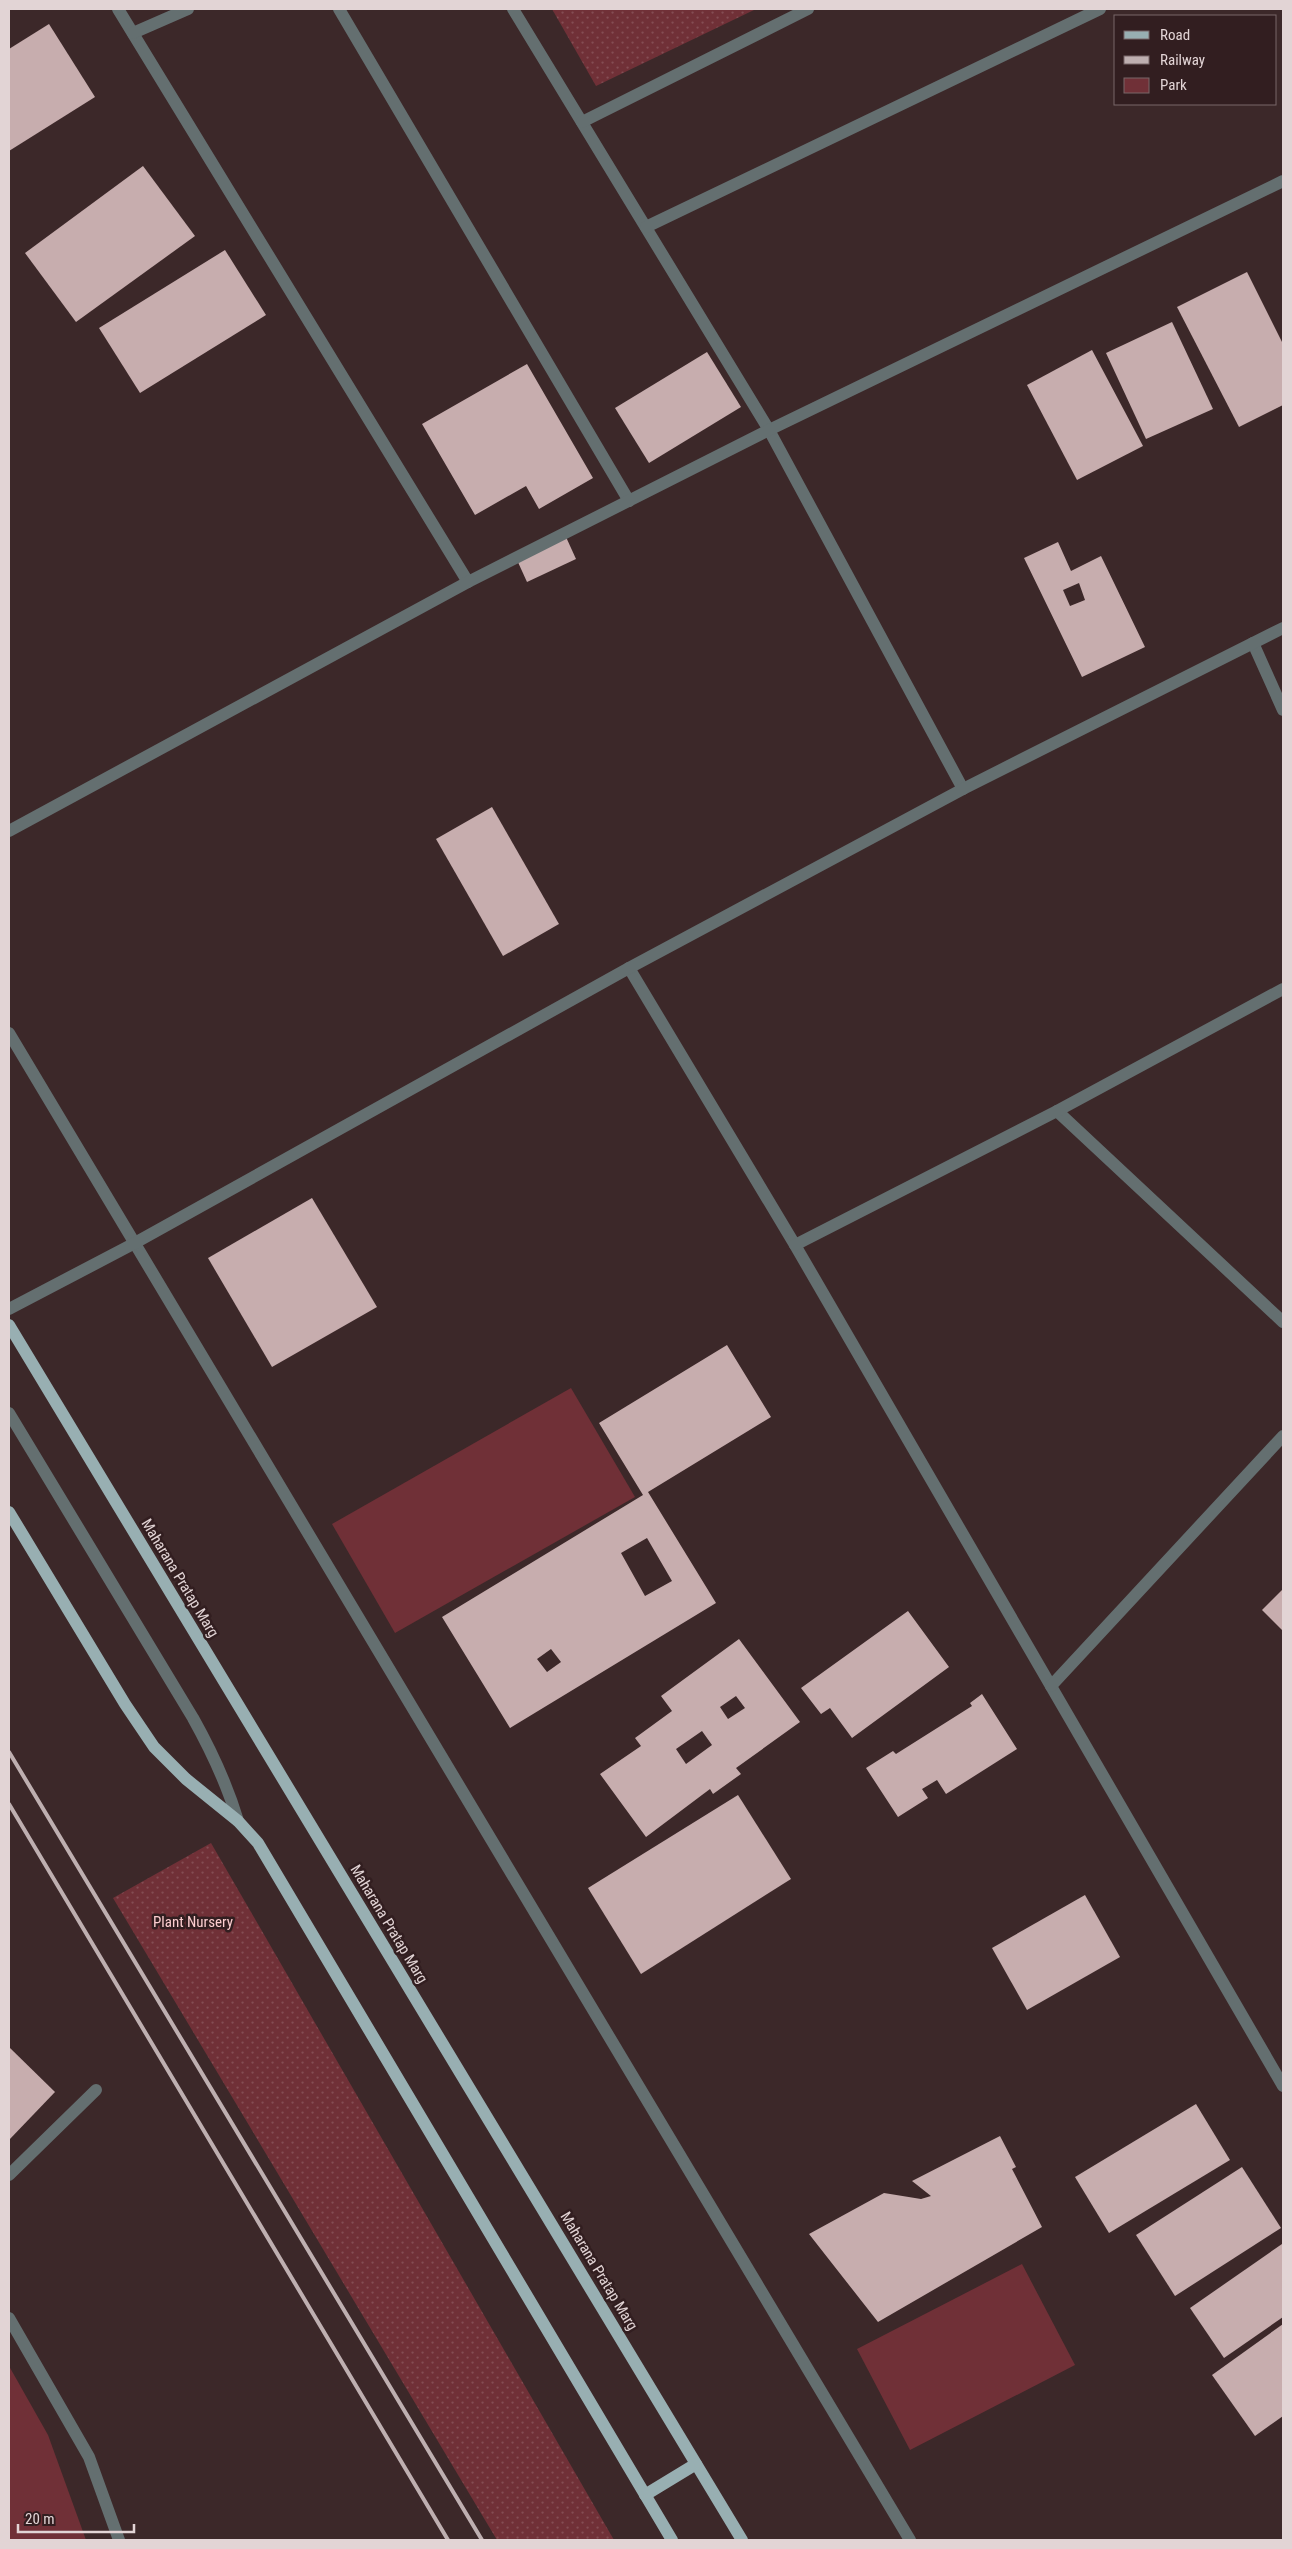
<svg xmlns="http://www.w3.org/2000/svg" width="1292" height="2549" font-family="'Roboto Condensed',sans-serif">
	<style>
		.green { fill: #703037 }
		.garden { fill: url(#garden-dots) }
		.building { fill: #c7adae; fill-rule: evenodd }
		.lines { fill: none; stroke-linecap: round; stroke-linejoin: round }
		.minor { stroke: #646f70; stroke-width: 12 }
		.major { stroke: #98afb2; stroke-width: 12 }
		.rail { stroke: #beafb0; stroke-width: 4 }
		.labels { text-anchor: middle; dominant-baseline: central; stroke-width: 5; stroke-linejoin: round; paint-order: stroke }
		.street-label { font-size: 15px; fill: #e2d4d5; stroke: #321e20 }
		.park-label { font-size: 15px; fill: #fccdcf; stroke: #321e20 }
	</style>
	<defs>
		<pattern id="garden-dots" width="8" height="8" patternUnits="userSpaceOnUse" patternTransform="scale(1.25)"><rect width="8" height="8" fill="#703037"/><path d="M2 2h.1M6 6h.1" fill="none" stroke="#844d53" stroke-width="1.8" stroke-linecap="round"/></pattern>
	</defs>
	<rect width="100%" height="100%" fill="#3c2829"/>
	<g class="green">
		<path d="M571,1388L635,1497L395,1633L332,1524Z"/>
		<path d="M1022,2264L1075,2365L910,2450L857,2349Z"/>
		<path d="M9,2366L48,2435L86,2540H9Z"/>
	</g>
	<g class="garden">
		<path d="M552,9H756L596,86Z"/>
		<path d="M211,1843L614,2540H497L113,1898Z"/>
	</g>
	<g class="building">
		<path d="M49,24L95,97L9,151V49Z"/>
		<path d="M143,166L195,236L76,322L25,253Z"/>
		<path d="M225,250L266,315L140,393L99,328Z"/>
		<path d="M1247,272L1283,344V405L1239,427L1177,307Z"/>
		<path d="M1172,322L1213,409L1146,439L1106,353Z"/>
		<path d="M1092,350L1143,446L1077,480L1027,385Z"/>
		<path d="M707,352L741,407L649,463L615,408Z"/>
		<path d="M527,364L593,478L539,509L526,486L475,515L422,424Z"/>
		<path d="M566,537L576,559L527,582L517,560Z"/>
		<path d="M1058,542L1071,571L1101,556L1145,647L1082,677L1024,558ZM1079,583L1085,600L1070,606L1063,590Z"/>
		<path d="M492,807L559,924L503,956L436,839Z"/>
		<path d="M312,1198L377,1307L272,1367L208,1258Z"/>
		<path d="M727,1345L771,1417L648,1492L716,1603L510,1728L442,1617L643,1495L599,1423ZM647,1538L672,1581L645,1596L621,1553ZM551,1649L561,1662L547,1672L537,1659Z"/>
		<path d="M1283,1589V1631L1262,1610Z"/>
		<path d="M908,1611L949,1667L852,1738L830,1708L821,1714L801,1688Z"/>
		<path d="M739,1639L800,1722L736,1768L741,1774L713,1794L710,1789L646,1837L600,1774L641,1746L635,1738L672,1711L661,1696ZM736,1696L745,1708L728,1719L720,1707ZM702,1731L712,1745L686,1764L676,1749Z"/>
		<path d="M982,1694L1017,1749L946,1794L937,1780L922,1789L928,1798L898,1817L866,1768L893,1751L896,1754L972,1706L970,1703Z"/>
		<path d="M738,1795L791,1879L641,1974L588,1888Z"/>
		<path d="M1085,1895L1120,1957L1027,2010L992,1948Z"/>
		<path d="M9,2047L55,2092L9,2140Z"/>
		<path d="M1196,2104L1230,2160L1109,2233L1075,2177Z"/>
		<path d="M1000,2136L1016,2167L1012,2169L1042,2227L878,2322L809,2234L884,2193L921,2199L931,2196L912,2181Z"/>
		<path d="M1242,2167L1281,2228L1175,2296L1136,2235Z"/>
		<path d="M1282,2244L1283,2317L1224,2358L1190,2308Z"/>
		<path d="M1283,2324V2416L1255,2436L1212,2375Z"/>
	</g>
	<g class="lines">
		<g class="minor">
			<path d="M118,9L468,582"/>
			<path d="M339,9L629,501"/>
			<path d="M513,9L769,430L963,789"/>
			<path d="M133,33L188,9"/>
			<path d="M582,122L808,9"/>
			<path d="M646,227L1100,9"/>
			<path d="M1253,643L1283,710"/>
			<path d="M9,831L468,582L769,430L1283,181"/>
			<path d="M629,968L795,1245L1283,2086"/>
			<path d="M9,1033L910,2540"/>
			<path d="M1057,1111L1283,1322"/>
			<path d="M795,1245L1057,1111L1283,989"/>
			<path d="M9,1309L133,1244L629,968L963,789L1283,628"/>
			<path d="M9,1413L193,1718C212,1752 227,1784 238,1821"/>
			<path d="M1051,1686L1283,1436"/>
			<path d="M9,2175L96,2090"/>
			<path d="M9,2318L89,2457L119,2540"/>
		</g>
		<g class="major">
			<path d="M9,1325L742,2540"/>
			<path d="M9,1512L125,1704L154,1747L186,1779L238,1821L258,1843L672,2540"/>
			<path d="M645,2495L696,2464"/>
		</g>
		<g class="rail">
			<path d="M9,1752L482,2540"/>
			<path d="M9,1804L448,2540"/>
		</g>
	</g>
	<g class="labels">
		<g class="street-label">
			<text transform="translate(180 1578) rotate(59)">Maharana Pratap Marg</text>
			<text transform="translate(389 1924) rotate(59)">Maharana Pratap Marg</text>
			<text transform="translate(599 2271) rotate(59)">Maharana Pratap Marg</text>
		</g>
		<g class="park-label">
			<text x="193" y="1922">Plant Nursery</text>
		</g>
	</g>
	<rect width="1292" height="2549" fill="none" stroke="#e2d4d5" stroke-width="20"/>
	<rect x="1114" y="15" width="162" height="90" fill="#321e20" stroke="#786768"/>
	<rect x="1124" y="31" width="25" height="8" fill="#98afb2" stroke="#786768"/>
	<text x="1160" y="40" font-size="15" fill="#e2d4d5">Road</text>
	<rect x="1124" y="56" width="25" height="8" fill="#beafb0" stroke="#786768"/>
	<text x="1160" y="65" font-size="15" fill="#e2d4d5">Railway</text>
	<rect x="1124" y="78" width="25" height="15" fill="#703037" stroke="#786768"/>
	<text x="1160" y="90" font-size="15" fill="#e2d4d5">Park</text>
	<path d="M18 2524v8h116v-8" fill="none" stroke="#e2d4d5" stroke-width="2.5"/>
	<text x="25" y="2524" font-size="15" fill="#e2d4d5" stroke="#321e20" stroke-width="4" paint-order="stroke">20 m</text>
</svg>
